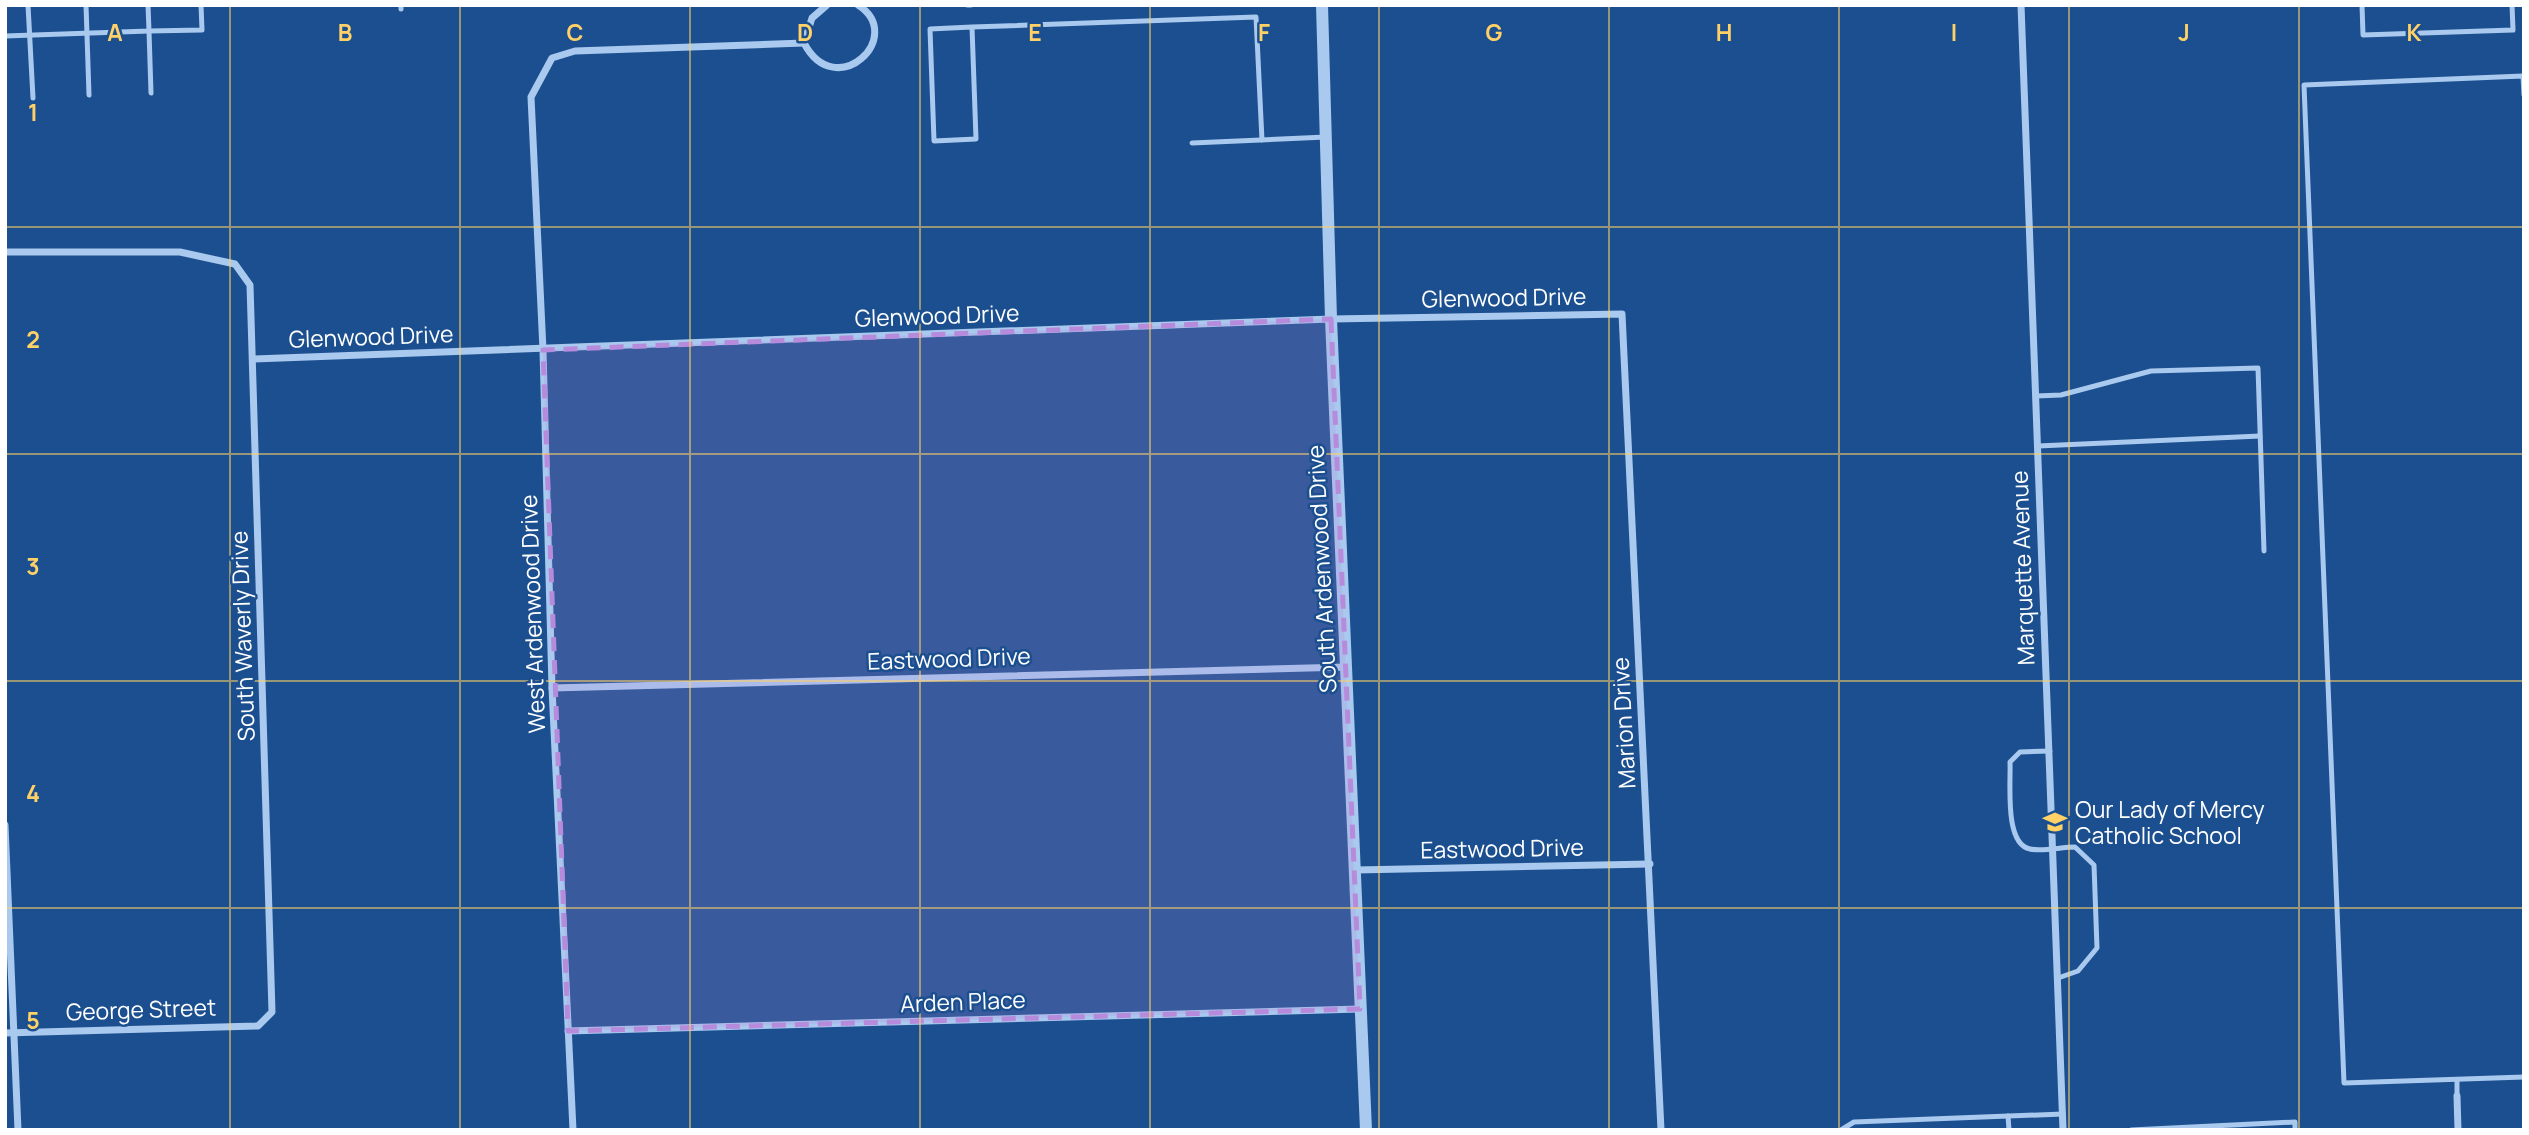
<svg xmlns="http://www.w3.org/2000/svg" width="2529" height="1135" font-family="Manrope,sans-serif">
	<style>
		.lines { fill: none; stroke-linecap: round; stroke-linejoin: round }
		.service { stroke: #a9c9ee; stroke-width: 5 }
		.minor { stroke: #a9c9ee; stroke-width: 7 }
		.tertiary { stroke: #a9c9ee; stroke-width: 12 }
		.marked { fill: #b68bdc; fill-opacity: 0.2; stroke: #b68bdc; stroke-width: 5; stroke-dasharray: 14 9; stroke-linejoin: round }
		.grid { fill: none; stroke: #ffd166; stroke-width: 2; stroke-opacity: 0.55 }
		.labels { text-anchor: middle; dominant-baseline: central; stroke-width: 5; stroke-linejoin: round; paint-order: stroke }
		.street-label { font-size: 23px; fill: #fff; stroke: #1b4f8f }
		.poi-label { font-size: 23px; fill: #fff; stroke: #1b4f8f; text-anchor: start }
		.grid-label { font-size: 23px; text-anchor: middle; font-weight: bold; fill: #ffd166; stroke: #1b4f8f; stroke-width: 5; stroke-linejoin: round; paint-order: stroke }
	</style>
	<rect width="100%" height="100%" fill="#1b4f8f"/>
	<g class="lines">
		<g class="service">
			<path d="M28,5L33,98"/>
			<path d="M86,5L89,95"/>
			<path d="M401,5V9"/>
			<path d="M967,5H971"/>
			<path d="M2362,5L2363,35L2513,30L2512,5"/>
			<path d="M972,27L976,139L934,141L930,29L972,27L1256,17L1262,140"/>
			<path d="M5,36L149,31L148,5"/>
			<path d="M151,93L149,31L202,30L201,5"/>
			<path d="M2524,95L2523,76L2304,85L2344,1083L2524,1077"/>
			<path d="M1192,143L1326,137"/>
			<path d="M2036,396L2061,395L2151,371L2258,368L2264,551"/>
			<path d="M2038,446L2260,436"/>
			<path d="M2050,751L2020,752L2010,762C2011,783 2004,844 2030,849C2042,852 2061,847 2075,847L2094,865L2097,948L2078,971L2058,978"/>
			<path d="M2457,1080V1096"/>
			<path d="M2008,1116L2009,1130"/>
			<path d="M1841,1130L1854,1122L2063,1114"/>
			<path d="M2131,1130L2295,1122V1130"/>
		</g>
		<g class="minor">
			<path d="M827,5L812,18L804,43C836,104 907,36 858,5"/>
			<path d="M2021,5L2063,1130"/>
			<path d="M5,252H180L235,264L250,285L272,1012L258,1026L5,1033"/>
			<path d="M253,359L1331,319L1622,314L1661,1130"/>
			<path d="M552,688L1347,667"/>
			<path d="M5,825L18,1130"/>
			<path d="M1356,870L1650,864"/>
			<path d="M568,1031L1360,1009"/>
			<path d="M2457,1096L2458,1130"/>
			<path d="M573,1130L552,688L543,350L531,97L552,58L575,51L804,43"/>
		</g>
		<path class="tertiary" d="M1322,5L1331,319L1366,1130"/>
	</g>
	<path class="marked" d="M1331,319L1360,1009L568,1031L543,350Z"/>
	<path class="grid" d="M230,5V1130M460,5V1130M690,5V1130M920,5V1130M1150,5V1130M1379,5V1130M1609,5V1130M1839,5V1130M2069,5V1130M2299,5V1130M5,227H2524M5,454H2524M5,681H2524M5,908H2524"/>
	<defs>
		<g id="school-bare" transform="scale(1.89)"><path d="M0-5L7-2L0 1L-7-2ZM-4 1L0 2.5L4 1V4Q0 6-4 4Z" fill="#ffd166" stroke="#1b4f8f" stroke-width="2.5" paint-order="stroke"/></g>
	</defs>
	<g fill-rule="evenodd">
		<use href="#school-bare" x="2055" y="822"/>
	</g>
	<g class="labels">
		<g class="street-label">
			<text transform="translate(1504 297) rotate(-1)">Glenwood Drive</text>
			<text transform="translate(937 315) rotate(-2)">Glenwood Drive</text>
			<text transform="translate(371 336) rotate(-2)">Glenwood Drive</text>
			<text transform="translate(2022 568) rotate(-92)">Marquette Avenue</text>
			<text transform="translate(1321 569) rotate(-93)">South Ardenwood Drive</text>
			<text transform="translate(532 614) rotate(-92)">West Ardenwood Drive</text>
			<text transform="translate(242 636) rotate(-92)">South Waverly Drive</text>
			<text transform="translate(949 658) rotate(-2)">Eastwood Drive</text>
			<text transform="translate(1623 723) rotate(-93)">Marion Drive</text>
			<text transform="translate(1502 848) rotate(-1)">Eastwood Drive</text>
			<text transform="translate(963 1001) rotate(-2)">Arden Place</text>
			<text transform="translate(141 1009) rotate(-2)">George Street</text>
		</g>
		<g class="poi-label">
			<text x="2075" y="809">Our Lady of Mercy<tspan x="2075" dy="26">Catholic School</tspan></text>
		</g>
	</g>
	<g class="grid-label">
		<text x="115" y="41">A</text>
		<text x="345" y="41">B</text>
		<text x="575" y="41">C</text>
		<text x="805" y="41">D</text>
		<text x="1035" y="41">E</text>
		<text x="1264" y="41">F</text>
		<text x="1494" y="41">G</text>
		<text x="1724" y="41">H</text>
		<text x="1954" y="41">I</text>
		<text x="2184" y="41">J</text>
		<text x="2414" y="41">K</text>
		<text x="33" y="121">1</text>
		<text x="33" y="348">2</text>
		<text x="33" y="575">3</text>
		<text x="33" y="802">4</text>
		<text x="33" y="1029">5</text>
	</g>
	<rect width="2529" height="1135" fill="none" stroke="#ffffff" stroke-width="14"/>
</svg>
